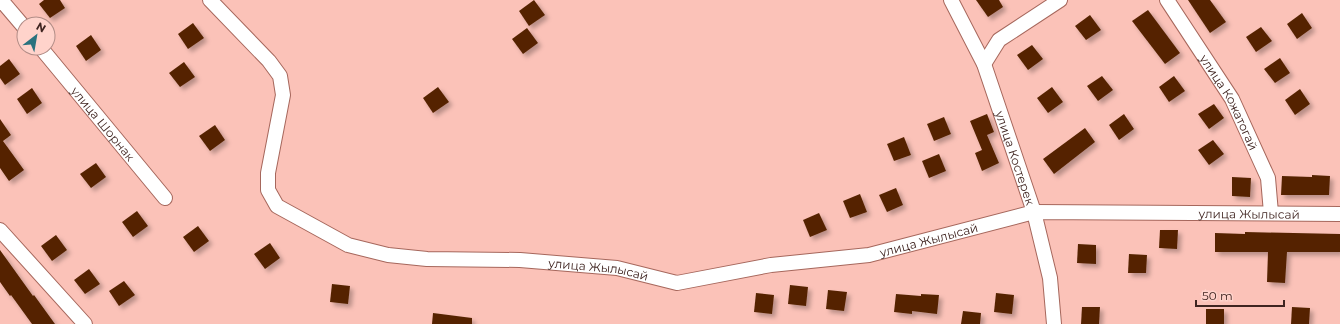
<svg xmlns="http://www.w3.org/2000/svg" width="1340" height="324" font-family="Montserrat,sans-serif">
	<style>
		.building { fill: #542401; filter: url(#shadow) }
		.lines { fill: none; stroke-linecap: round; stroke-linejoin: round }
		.minor-casing { stroke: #a6675c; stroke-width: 16 }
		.minor { stroke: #fff; stroke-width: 14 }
		.labels { text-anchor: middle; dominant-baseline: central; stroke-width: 4; stroke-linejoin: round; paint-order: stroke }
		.street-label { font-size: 12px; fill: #3f2420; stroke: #ffd3cb }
	</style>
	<defs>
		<filter id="shadow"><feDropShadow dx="3.5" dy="3.5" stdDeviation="2" flood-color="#0004"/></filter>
	</defs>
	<rect width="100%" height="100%" fill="#fbc2b8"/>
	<g class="building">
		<path d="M44,0H60L65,8L50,18L39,4Z"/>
		<path d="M534,0L545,15L529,26L519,11Z"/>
		<path d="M976,0H999L1003,7L988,17Z"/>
		<path d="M1188,0H1210L1226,22L1210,33Z"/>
		<path d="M1148,10L1180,53L1165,64L1132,21Z"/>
		<path d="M1302,13L1312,28L1297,39L1287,24Z"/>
		<path d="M1090,15L1101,30L1086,40L1075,26Z"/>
		<path d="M193,23L204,38L188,49L178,34Z"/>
		<path d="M1261,27L1272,41L1256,52L1246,37Z"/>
		<path d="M527,28L538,43L523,54L512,39Z"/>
		<path d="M91,35L101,50L86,61L76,46Z"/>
		<path d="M1032,45L1043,59L1028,70L1017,55Z"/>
		<path d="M1280,58L1290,73L1275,83L1264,69Z"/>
		<path d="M9,59L20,74L5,85L0,78V66Z"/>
		<path d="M184,62L195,77L180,87L169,73Z"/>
		<path d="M1102,76L1113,90L1098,101L1087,86Z"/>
		<path d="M1174,76L1185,91L1169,102L1159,87Z"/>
		<path d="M438,87L449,102L433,113L423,98Z"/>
		<path d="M1052,87L1063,102L1048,113L1037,98Z"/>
		<path d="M32,88L42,103L27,114L17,99Z"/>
		<path d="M1300,89L1310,104L1295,115L1285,100Z"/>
		<path d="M1214,104L1224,118L1209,129L1198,114Z"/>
		<path d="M987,114L994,132L987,135L999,163L982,171L975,153L982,150L970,121Z"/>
		<path d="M1124,114L1134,129L1119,140L1109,125Z"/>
		<path d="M944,117L951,134L934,141L927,124Z"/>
		<path d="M0,119L11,135L3,141L24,170L9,181L0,168Z"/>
		<path d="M215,125L225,140L210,151L199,136Z"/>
		<path d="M1085,128L1095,142L1054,174L1043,159Z"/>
		<path d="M904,137L911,155L894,161L887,144Z"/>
		<path d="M1213,140L1224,154L1209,165L1198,150Z"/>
		<path d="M939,154L946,171L929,178L922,161Z"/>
		<path d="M96,163L106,177L91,188L80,174Z"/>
		<path d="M1312,175L1330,176L1329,195H1281L1282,176L1312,177Z"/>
		<path d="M1232,177L1251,178L1250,197L1232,196Z"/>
		<path d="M896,188L903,205L887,212L879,195Z"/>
		<path d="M860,194L867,212L850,218L843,201Z"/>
		<path d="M137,211L148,226L133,237L122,222Z"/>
		<path d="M819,213L827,230L810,237L803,220Z"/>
		<path d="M198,226L209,241L194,252L183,237Z"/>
		<path d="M1160,230H1178L1177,249L1159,248Z"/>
		<path d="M1245,232L1340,234V252H1287L1285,283L1267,282L1268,252H1215V233L1245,234Z"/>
		<path d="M56,235L67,250L52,261L41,246Z"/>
		<path d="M270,243L280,258L265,269L254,254Z"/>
		<path d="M1078,244L1096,245V264L1077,263Z"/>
		<path d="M0,250L33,296L34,295L55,324H32L11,295L10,296L0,282Z"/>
		<path d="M1129,254L1147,255L1146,273H1128Z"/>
		<path d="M89,269L100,284L85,294L74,280Z"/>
		<path d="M124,281L135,295L119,306L109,291Z"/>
		<path d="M332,284L350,286L348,304L330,302Z"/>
		<path d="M790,285L808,287L806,306L788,304Z"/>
		<path d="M828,290L847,292L844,311L826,309Z"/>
		<path d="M756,293L774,295L772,314L754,312Z"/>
		<path d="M996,293L1014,295L1012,314L994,312Z"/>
		<path d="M896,294L921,296V294L939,295L937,314L912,311V314L894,312Z"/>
		<path d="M1082,307H1100L1099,324H1081Z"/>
		<path d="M1292,307L1310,308L1309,324H1291Z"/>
		<rect x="1206" y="309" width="18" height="15"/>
		<path d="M963,311L981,313L980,324H961Z"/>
		<path d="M433,313L472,318V324H432Z"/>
	</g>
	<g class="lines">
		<g class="minor-casing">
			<g id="minor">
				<path d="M1,0L24,27"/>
				<path id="s1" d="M210,0L269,61L280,76L283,95L268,173V190L277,206L348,245L388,255L427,259L520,260L617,268L677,283L771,265L869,255L1034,212L1340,214"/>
				<path id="s2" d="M951,0L984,64L1034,212L1050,278L1054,324"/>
				<path id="s3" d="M1167,0L1232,99L1268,178L1271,213"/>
				<path id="s4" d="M41,48L165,198"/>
				<path d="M984,64L999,40L1060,0"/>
				<path d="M0,230L85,324"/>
			</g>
		</g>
		<use href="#minor" class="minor"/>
	</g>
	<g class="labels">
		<g class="street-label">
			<text stroke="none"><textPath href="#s3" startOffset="120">улица Кожатогай</textPath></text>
			<text stroke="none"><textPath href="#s4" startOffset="98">улица Шорнак</textPath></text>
			<text stroke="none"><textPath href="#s2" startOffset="171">улица Костерек</textPath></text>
			<text stroke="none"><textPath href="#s1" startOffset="1231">улица Жылысай</textPath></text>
			<text stroke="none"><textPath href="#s1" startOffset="907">улица Жылысай</textPath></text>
			<text stroke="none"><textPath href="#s1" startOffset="571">улица Жылысай</textPath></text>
		</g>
	</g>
	<g transform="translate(36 36) rotate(31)"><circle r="19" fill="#ffd3cb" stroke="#b28d87"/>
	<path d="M0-3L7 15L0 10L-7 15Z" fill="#2a727e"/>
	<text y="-6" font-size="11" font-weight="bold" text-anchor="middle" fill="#3f2420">N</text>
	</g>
	<path d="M1196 300v6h88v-6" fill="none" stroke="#3f2420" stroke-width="2"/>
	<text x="1202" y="300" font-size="12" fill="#3f2420" stroke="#ffd3cb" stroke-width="3" paint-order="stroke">50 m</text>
</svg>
